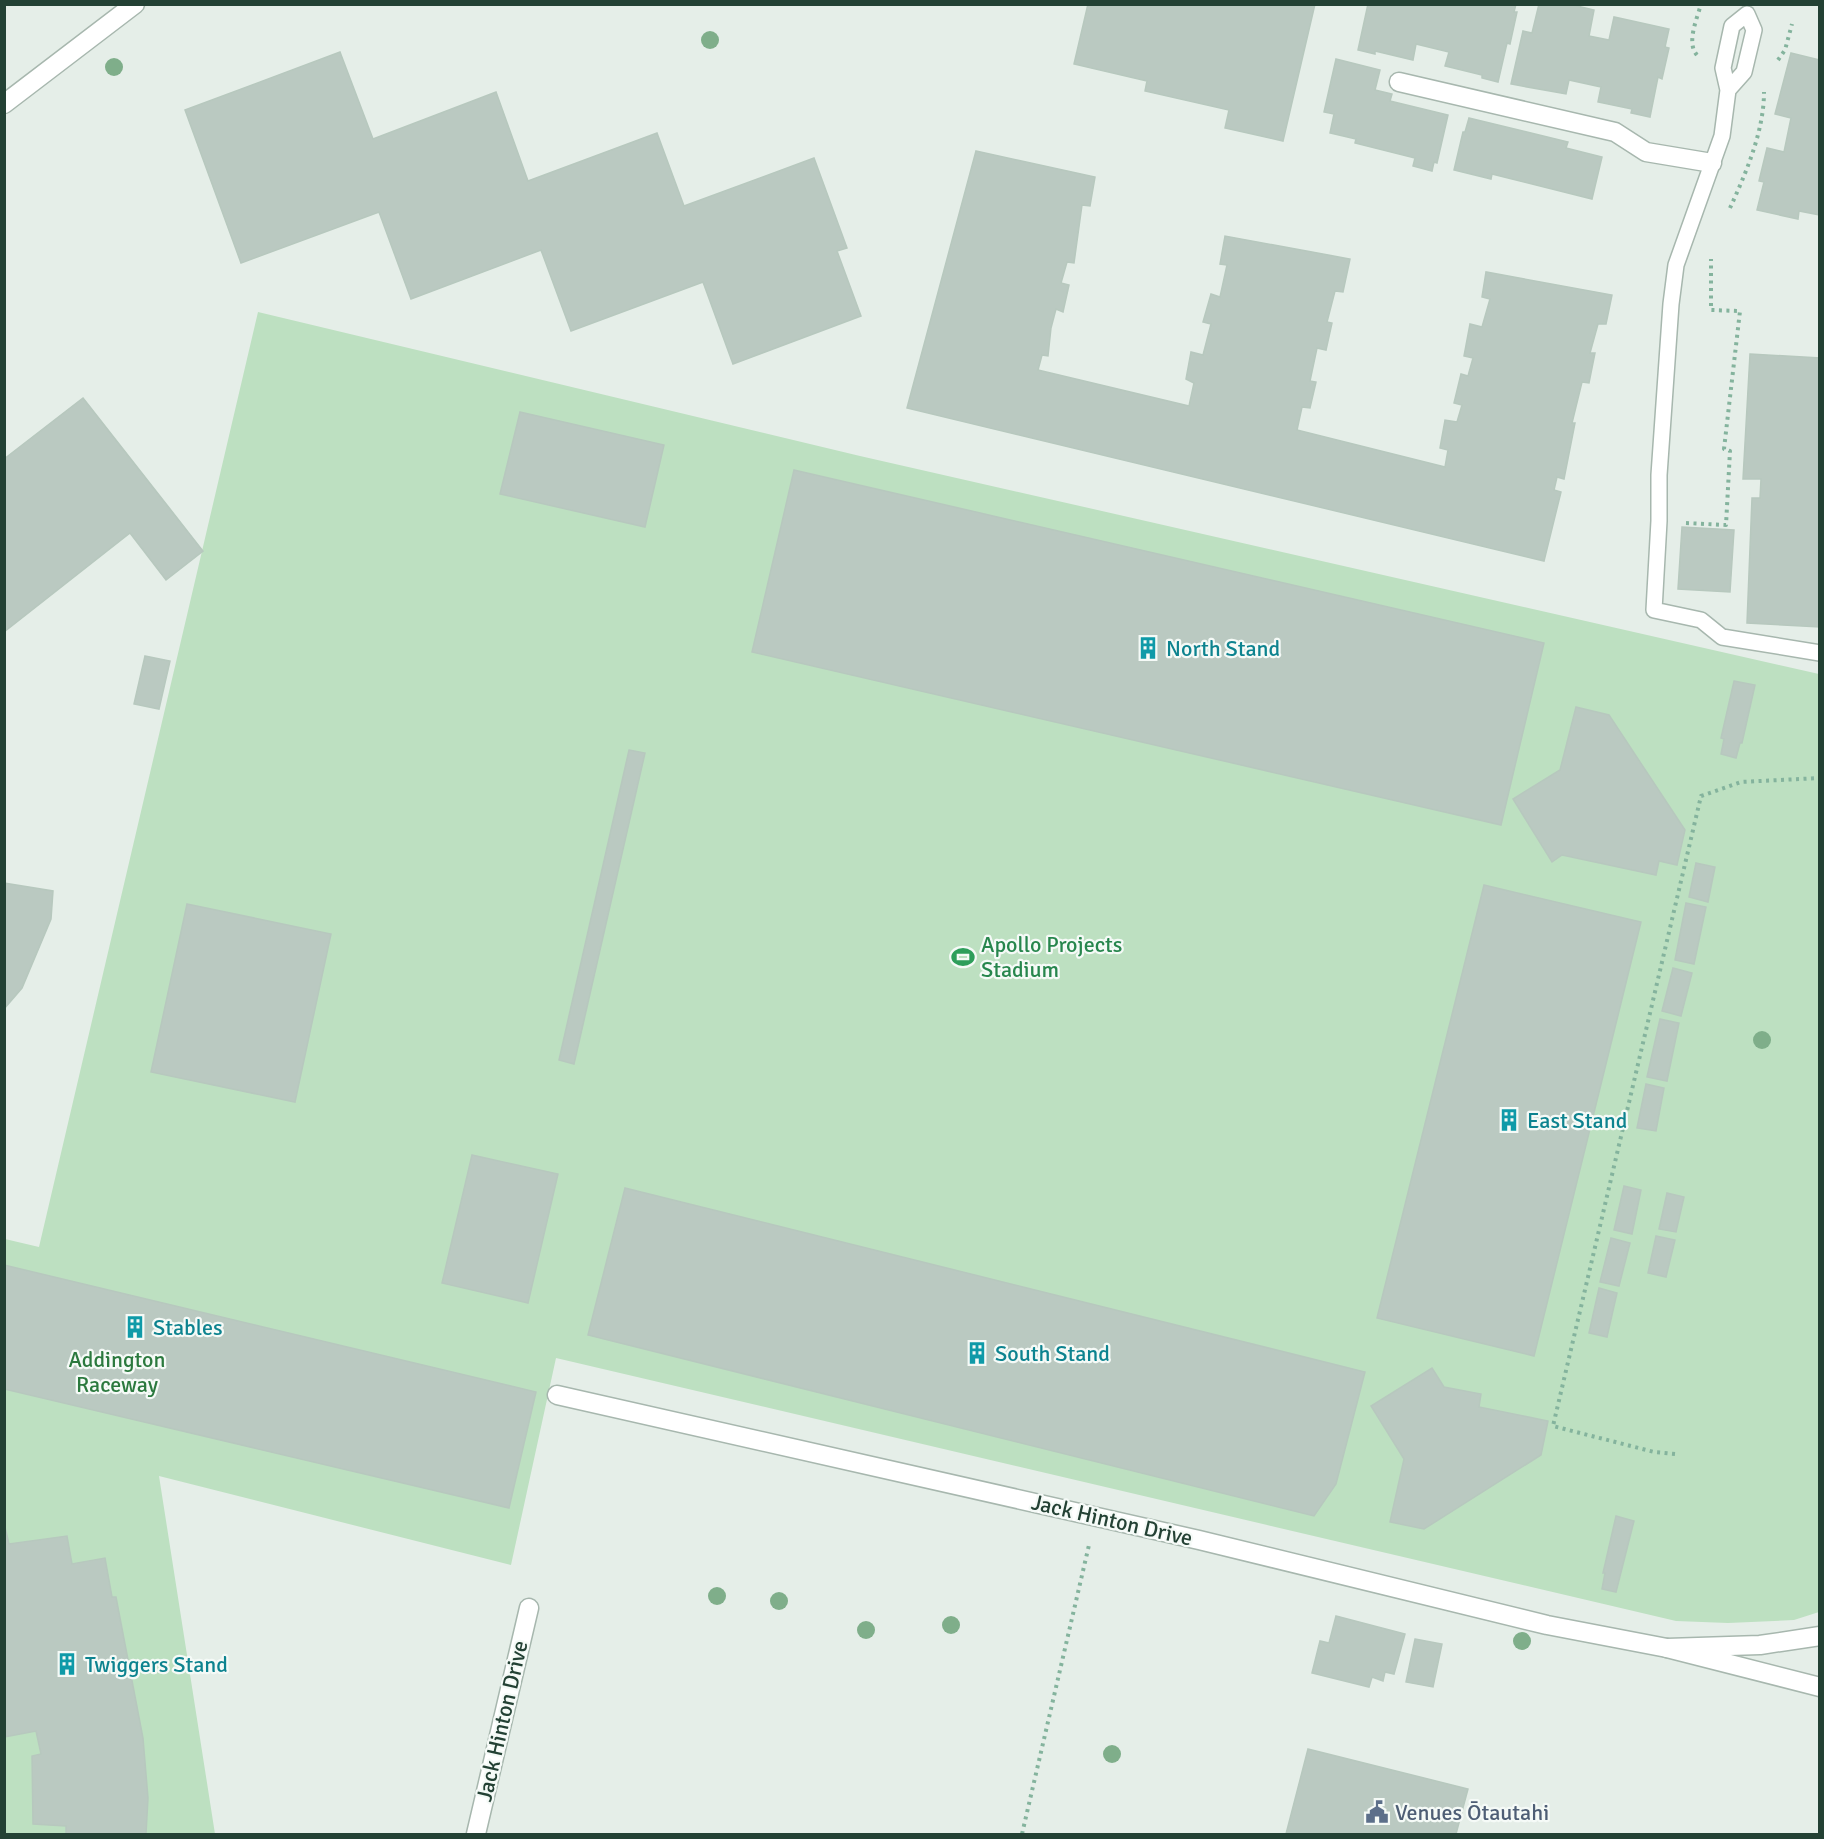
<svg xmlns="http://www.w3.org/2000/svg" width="1824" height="1839" font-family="Signika,sans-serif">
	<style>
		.green { fill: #bde0c1 }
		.building { fill: #bac9c1; stroke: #b7c8be; stroke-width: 1.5 }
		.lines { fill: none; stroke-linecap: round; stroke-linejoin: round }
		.service-casing { stroke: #a7b7ae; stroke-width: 18 }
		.minor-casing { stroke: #a7b7ae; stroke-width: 21 }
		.path { stroke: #84b39d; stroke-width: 4; stroke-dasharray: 3 4.5; stroke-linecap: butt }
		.service { stroke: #fff; stroke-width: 15 }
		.minor { stroke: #fff; stroke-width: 18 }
		.tree { fill: #7fae8a }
		.labels { text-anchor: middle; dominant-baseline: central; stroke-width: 4.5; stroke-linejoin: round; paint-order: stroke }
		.culture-label { font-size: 22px; fill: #0d838f; stroke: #f5faf7; text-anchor: start }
		.leisure-label { font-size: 22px; fill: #27864d; stroke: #f5faf7; text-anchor: start }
		.park-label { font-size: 22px; fill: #2b793e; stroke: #f5faf7 }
		.street-label { font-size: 22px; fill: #234134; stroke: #f5faf7 }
		.service-label { font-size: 22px; fill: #4e5e75; stroke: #f5faf7; text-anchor: start }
	</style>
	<rect width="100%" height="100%" fill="#e5eee8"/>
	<path class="green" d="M258,312L860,456L1819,674V1612L1794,1620L1728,1623L1676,1621L556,1358L511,1565L159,1476L215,1834H5V1239L39,1247Z"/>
	<g class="building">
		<path d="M1088,4H1315L1283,141L1225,128L1229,110L1145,91L1147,81L1074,64Z"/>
		<path d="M1368,4H1516L1514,12H1517L1510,44L1507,43L1498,82L1482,78V75L1445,66L1449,52L1416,44L1413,60L1375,51V54L1358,50Z"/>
		<path d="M1539,4H1569L1594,10L1589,36L1609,40L1614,17L1669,29L1665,47L1669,48L1662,79L1658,77L1650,117L1631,113L1632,109L1598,102L1601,87L1569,80L1566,94L1511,84L1523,31L1532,33Z"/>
		<path d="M340,52L373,139L496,92L528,181L657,133L684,206L814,158L847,248L837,251L861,316L733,364L703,282L571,331L541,250L411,299L379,212L241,263L185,110Z"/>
		<path d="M1791,53L1820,60V215L1799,211L1798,219L1757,210L1764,182L1759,181L1767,148L1784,152L1791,118L1775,114Z"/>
		<path d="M1336,59L1380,70L1375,90L1392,94L1390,101L1448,115L1437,163L1434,162L1432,171L1413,166L1415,158L1355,143L1356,139L1330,133L1334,114L1324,112Z"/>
		<path d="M1469,118L1568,142L1566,148L1602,157L1592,199L1492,174L1491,179L1454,170L1463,132H1465Z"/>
		<path d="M976,151L1095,177L1090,206L1082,205L1074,263L1067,262L1061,283L1069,285L1063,312L1056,309L1051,328L1048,356L1042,355L1038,370L1189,406L1194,383L1186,379L1191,352L1203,355L1211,324L1203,322L1211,294L1220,297L1227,265L1220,264L1225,236L1350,259L1343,292L1335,291L1327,322L1332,323L1326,350L1317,348L1310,381L1316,382L1310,408L1302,407L1297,430L1445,467L1448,450L1440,448L1445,420L1457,422L1462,405L1454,403L1461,374L1468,376L1473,358L1464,356L1470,324L1482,327L1490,299L1482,297L1486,272L1612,295L1606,324H1598L1590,353H1595L1589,383L1582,382L1572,423H1575L1564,479L1557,477L1554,490L1561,492L1544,561L907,408Z"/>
		<path d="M1750,354L1820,358V627L1747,623L1752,498H1760L1761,479H1743Z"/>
		<path d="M83,398L203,551L166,580L130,533L4,632V459Z"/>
		<path d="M520,412L664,445L645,527L500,494Z"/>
		<path d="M794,470L1544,643L1501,825L752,652Z"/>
		<path d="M1682,527L1734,530L1730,592L1678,589Z"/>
		<path d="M145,656L170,661L159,709L134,704Z"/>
		<path d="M1734,681L1755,685L1742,743H1740L1736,758L1721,754L1724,739L1721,738Z"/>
		<path d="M1576,707L1609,715L1685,830L1677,865L1659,861L1656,875L1562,855L1552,862L1513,799L1560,770Z"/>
		<path d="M629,750L645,753L574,1064L559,1060Z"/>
		<path d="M1696,863L1715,867L1708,902L1689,897Z"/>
		<path d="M4,883L53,891L51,919L22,988L4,1009Z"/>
		<path d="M1484,885L1641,922L1534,1356L1377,1318Z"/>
		<path d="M1686,903L1706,907L1694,964L1675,960Z"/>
		<path d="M187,904L331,934L295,1102L151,1072Z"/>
		<path d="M1673,968L1692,973L1681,1016L1662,1011Z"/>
		<path d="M1660,1019L1679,1023L1667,1081L1647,1077Z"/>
		<path d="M1646,1084L1664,1088L1656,1131L1637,1128Z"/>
		<path d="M472,1155L558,1174L528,1303L442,1283Z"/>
		<path d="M1624,1186L1641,1190L1632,1234L1614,1230Z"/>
		<path d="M625,1188L1365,1372L1336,1484L1314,1516L588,1335Z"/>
		<path d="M1667,1193L1684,1197L1676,1232L1659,1229Z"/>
		<path d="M1656,1236L1675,1240L1666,1277L1648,1273Z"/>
		<path d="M1611,1238L1630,1243L1619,1286L1600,1282Z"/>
		<path d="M4,1265L536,1392L509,1508L4,1389Z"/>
		<path d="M1599,1288L1617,1293L1607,1337L1589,1333Z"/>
		<path d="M1432,1368L1444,1387L1481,1394L1479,1407L1548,1421L1541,1455L1424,1529L1390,1522L1404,1459L1371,1406Z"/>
		<path d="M1616,1516L1634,1521L1616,1592L1602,1589L1605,1573H1603Z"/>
		<path d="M4,1523L9,1544L67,1536L72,1564L105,1558L112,1597H116L143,1738L148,1798L146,1834H66V1826L33,1824L32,1756L41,1754L36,1731L4,1737Z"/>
		<path d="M1336,1616L1405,1634L1394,1674L1385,1672L1383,1681L1372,1677L1369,1687L1312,1673L1320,1641L1329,1643Z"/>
		<path d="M1415,1639L1442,1644L1433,1687L1406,1682Z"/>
		<path d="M1308,1749L1468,1789L1456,1834H1286Z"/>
	</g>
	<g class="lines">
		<g class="service-casing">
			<path id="service" d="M1728,90L1744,72L1754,30L1747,14L1732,26L1723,68L1728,90L1722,136L1676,265L1671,304L1659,475V521L1654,610L1701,620L1722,637L1820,653"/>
		</g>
		<g class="minor-casing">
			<g id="minor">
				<path d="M1399,82L1615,132L1646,152L1712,163"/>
				<path d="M4,104L135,4"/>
				<path d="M557,1395L1199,1540L1547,1625L1667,1648"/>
				<path d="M1820,1636L1760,1645L1667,1648L1820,1687"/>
				<path d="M476,1834L529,1608"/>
			</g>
		</g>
		<g class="path">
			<path d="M1697,55C1686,43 1697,19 1701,4"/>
			<path d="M1778,60L1785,50L1792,24"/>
			<path d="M1730,208C1746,173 1764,131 1764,92"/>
			<path d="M1686,523L1726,525L1730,451L1724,449L1740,311L1711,310V259"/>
			<path d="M1675,1454L1654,1452L1553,1426L1701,796L1741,782L1820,778"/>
			<path d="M1022,1834L1089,1545"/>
		</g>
		<use href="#service" class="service"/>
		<use href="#minor" class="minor"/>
	</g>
	<g class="tree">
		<circle cx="710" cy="40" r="9"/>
		<circle cx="114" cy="67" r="9"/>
		<circle cx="1762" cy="1040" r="9"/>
		<circle cx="717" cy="1596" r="9"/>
		<circle cx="779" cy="1601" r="9"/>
		<circle cx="951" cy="1625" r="9"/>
		<circle cx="866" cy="1630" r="9"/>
		<circle cx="1522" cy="1641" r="9"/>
		<circle cx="1112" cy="1754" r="9"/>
	</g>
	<defs>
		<g id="building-bare" transform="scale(1.8)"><path d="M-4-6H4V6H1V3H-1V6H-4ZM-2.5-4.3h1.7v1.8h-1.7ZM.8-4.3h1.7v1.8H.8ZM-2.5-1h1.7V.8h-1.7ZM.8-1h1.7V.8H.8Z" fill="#0f9aa8" stroke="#f5faf7" stroke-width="2.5" paint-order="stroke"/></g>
		<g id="stadium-bare" transform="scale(1.8)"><path d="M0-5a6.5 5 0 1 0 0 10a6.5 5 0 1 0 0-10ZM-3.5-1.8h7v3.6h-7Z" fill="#2e9e5b" stroke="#f5faf7" stroke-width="2.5" paint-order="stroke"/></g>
		<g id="civic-bare" transform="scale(1.8)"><path d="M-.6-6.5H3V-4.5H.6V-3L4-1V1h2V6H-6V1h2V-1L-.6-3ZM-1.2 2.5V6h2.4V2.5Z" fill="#5c6f8a" stroke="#f5faf7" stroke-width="2.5" paint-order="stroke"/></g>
	</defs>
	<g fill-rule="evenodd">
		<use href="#building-bare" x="1148" y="648"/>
		<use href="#stadium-bare" x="963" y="957"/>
		<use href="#building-bare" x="1509" y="1120"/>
		<use href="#building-bare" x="135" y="1327"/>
		<use href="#building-bare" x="977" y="1353"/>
		<use href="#building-bare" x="67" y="1664"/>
		<use href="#civic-bare" x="1377" y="1812"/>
	</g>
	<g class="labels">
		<g class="culture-label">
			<text x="1166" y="648">North Stand</text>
			<text x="1527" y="1120">East Stand</text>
			<text x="153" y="1327">Stables</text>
			<text x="995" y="1353">South Stand</text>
			<text x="85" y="1664">Twiggers Stand</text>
		</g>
		<g class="leisure-label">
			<text x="981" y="944">Apollo Projects<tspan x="981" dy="25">Stadium</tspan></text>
		</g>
		<g class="park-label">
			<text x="117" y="1359">Addington<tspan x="117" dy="25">Raceway</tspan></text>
		</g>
		<g class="street-label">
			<text transform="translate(1112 1520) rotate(13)">Jack Hinton Drive</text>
			<text transform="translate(502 1721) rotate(-77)">Jack Hinton Drive</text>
		</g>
		<g class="service-label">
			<text x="1395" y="1812">Venues Ōtautahi</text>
		</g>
	</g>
	<rect width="1824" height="1839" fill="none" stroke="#234134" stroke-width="12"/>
</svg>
